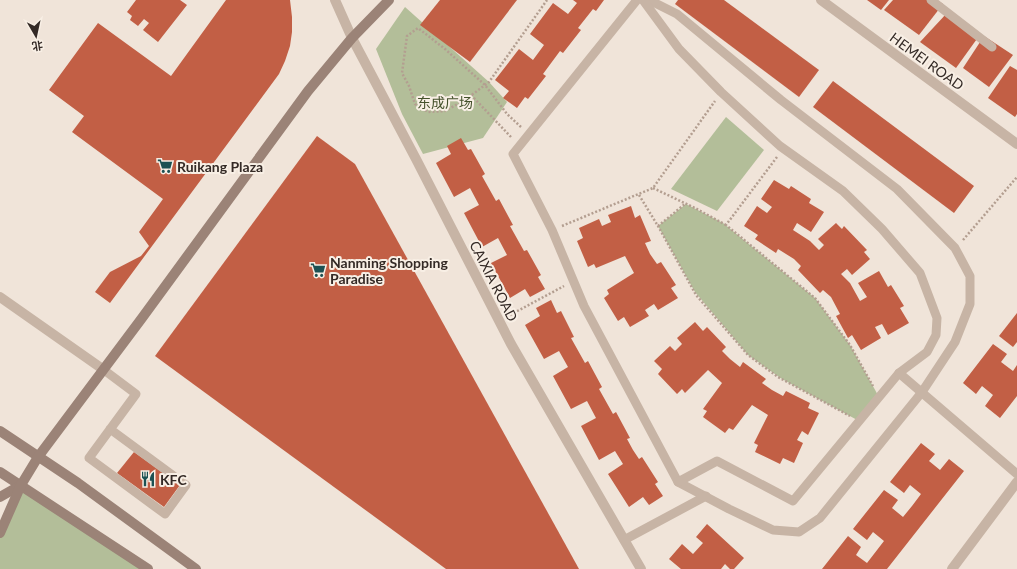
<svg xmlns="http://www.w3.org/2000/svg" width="1017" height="569" font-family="Lato,'Noto Sans SC',sans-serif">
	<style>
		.park { fill: #b3be99 }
		.building { fill: #c25f45 }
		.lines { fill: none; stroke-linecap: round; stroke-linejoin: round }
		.path { stroke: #b39e90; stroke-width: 2.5; stroke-dasharray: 2 2; stroke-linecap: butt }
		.lane { stroke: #c7b4a5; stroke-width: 9 }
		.street { stroke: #c7b4a5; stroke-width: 10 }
		.secondary { stroke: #9b8377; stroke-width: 10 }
		.labels { text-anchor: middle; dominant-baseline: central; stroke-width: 4; stroke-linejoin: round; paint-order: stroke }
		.street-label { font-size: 14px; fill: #342a26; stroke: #f8efe5 }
		.park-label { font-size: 14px; fill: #44512b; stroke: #f8efe5 }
		.poi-label { font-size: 14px; font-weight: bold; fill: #342a26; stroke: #f8efe5; text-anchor: start }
	</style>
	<rect width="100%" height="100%" fill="#f0e4d9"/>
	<g class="park">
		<path d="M405,7L489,82L507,102L483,138L423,154L402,114L376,49Z"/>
		<path d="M726,117L764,150L717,211L671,189Z"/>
		<path d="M686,204L723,223L815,298L850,345L879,397L859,421L782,379L748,355L695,292L658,226Z"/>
		<path d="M24,488L142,569H0V533Z"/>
	</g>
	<g class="building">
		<path d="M136,0H180L187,5L158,42L143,30L149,23L144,19L138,26L130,20L132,16L127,12Z"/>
		<path d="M226,0H290L292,17V32L290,46L285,61L279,74L110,303L95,292L110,272L141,256L149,246L139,232L163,199L72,132L84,116L49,90L98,23L171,76Z"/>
		<path d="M440,0H517L470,62L420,25Z"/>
		<path d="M573,0H604L596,11L593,9L578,28L581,30L563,53L560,51L543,74L546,76L528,99L525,97L517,108L503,98L509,91L495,80L519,49L533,60L544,45L530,34L553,3L568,14L577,3Z"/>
		<path d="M678,0H724L819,70L799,97L675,4Z"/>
		<path d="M867,0H889L881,10Z"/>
		<path d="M893,0H937L943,4L919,35L884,10Z"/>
		<path d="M947,13L979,36L956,68L920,42Z"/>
		<path d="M984,36L1013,55L989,87L963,68Z"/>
		<path d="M1010,66L1017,70V114L1015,117L988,98Z"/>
		<path d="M833,81L974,186L954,213L813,107Z"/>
		<path d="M317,136L355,164L579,569H446L155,356Z"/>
		<path d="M461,138L468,150L471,149L485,174L482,176L496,201L499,199L513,225L510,226L524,251L527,250L541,275L538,277L545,289L530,297L525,289L510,298L491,263L507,255L498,238L482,247L464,213L479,205L470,188L454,197L436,163L451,154L447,146Z"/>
		<path d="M774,180L789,189L791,186L811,199L809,203L824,212L811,232L797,223L793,230L810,241L819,250L824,245L818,239L836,223L842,229L844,226L867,250L864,252L870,259L852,275L847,269L841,274L850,283L860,301L867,297L858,283L879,271L888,287L891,285L904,306L900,308L909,323L888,335L882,324L875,327L881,338L861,350L852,335L848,338L836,316L840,314L831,297L823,290L820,293L798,270L801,266L794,259L778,249L776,253L755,239L758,235L744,226L757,206L767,213L772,207L761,199Z"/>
		<path d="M631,206L635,218L640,215L651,241L645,243L650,254L657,264L661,262L676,285L671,288L678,298L658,310L654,304L645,310L649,316L630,327L624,317L618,321L604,298L609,294L607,290L634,273L625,256L596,268L594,264L588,267L577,241L583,238L579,228L599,219L602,226L611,222L608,215Z"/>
		<path d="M551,300L557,313L561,311L574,337L571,338L585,363L588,361L602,387L599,389L613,414L616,412L630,438L627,439L633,450L639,459L642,457L658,482L655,484L663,496L649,505L643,497L629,507L608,474L623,464L615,451L599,460L581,426L596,418L587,401L571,409L553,376L568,367L559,351L544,359L525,325L540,316L536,308Z"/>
		<path d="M1017,313V342L1013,347L999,336Z"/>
		<path d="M695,322L703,331L707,327L726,347L722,351L730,359L740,367L743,362L766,379L762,383L772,390L783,396L786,391L810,403L808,408L819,413L808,435L802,431L797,440L803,443L794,463L783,458L780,464L755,452L758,445L754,443L768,415L752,405L733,430L729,428L725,433L703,417L707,411L703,409L722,383L708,370L685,393L682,389L677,394L658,374L662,369L654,361L670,346L675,351L682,344L677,338Z"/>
		<path d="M993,344L1007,354L1001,362L1013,371L1017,365V396L1000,418L985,406L993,395L982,386L976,394L963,383Z"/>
		<path d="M921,443L935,454L929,461L940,470L949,459L964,471L887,569H822L848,536L861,547L856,555L867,563L884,541L873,532L867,540L853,529L884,490L898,500L892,508L903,517L912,506L921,494L910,485L904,493L890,482Z"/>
		<path d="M134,452L180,485L164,507L117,473Z"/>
		<path d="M707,524L744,558L734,569H730L725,564L721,569H681L669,559L682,544L693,554L703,543L696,537Z"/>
	</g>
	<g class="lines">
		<g class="path">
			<path d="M471,95L511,137"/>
			<path d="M521,127L507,114L485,85L445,49L418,28L407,36L402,73L409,86L415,104L428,112L445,111L465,100L489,82L547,0"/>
			<path d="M777,157L726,225L815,298L850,345L873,386"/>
			<path d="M653,188L695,208L726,225"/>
			<path d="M639,195L658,226L696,295L748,355L778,377L850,416"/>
			<path d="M562,226L653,188L715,101"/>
			<path d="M658,226L685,204"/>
			<path d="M963,240L1017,177"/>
			<path d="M510,315L564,286"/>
		</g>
		<g class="lane">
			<path d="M637,0L513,154L552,230L584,306L678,482L729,509L773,530L799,532L820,518L922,392L955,342L970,304V276L955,248L897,189L781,100L677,14L649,0"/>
			<path d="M643,0L679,49L721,92L780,146L843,191L882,229L920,273L937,318L936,335L927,352L899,373L793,501L717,461L678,482"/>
			<path d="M931,0L992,47"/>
			<path d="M104,370L136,394L89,458L165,514L186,485L110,429"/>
			<path d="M899,373L1017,474"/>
			<path d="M624,540L706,496"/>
		</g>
		<g class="street">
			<path d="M335,0L352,38L416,159L511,344L641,569"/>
			<path d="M821,0L1017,144"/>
			<path d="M0,297L104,370"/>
			<path d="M952,569L1017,482"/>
		</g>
		<g class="secondary">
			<path d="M0,431L78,483L196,569"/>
			<path d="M0,472L148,569"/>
			<path d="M0,497L21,485"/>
			<path d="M0,533L21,485L38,457L142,318L308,91L352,38L389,0"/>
		</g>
	</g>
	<defs>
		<g id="supermarket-bare" transform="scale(1.2)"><path d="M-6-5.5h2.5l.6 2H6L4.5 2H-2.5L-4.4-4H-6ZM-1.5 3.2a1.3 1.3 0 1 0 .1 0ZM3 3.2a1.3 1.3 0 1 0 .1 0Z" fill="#1d5153" stroke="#f8efe5" stroke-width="2.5" paint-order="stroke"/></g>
		<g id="restaurant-bare" transform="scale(1.2)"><path d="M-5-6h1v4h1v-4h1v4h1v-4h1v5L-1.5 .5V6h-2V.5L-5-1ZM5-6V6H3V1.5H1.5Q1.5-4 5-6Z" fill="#1d5153" stroke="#f8efe5" stroke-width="2.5" paint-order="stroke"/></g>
	</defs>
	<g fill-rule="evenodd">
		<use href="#supermarket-bare" x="165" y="166"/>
		<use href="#supermarket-bare" x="318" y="270"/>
		<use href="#restaurant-bare" x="148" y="479"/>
	</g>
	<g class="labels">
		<g class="street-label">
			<text transform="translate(927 61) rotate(36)">HEMEI ROAD</text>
			<text transform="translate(494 281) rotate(63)">CAIXIA ROAD</text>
		</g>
		<g class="park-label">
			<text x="445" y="102">东成广场</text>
		</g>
		<g class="poi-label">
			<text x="177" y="166">Ruikang Plaza</text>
			<text x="330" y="262">Nanming Shopping<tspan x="330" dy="16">Paradise</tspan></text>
			<text x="160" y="479">KFC</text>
		</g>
	</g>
	<g transform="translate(36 36) rotate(171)" stroke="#f8efe5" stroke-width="3" paint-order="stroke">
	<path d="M0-3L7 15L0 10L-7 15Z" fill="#342a26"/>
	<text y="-6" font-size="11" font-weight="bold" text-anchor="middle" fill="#342a26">北</text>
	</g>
</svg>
